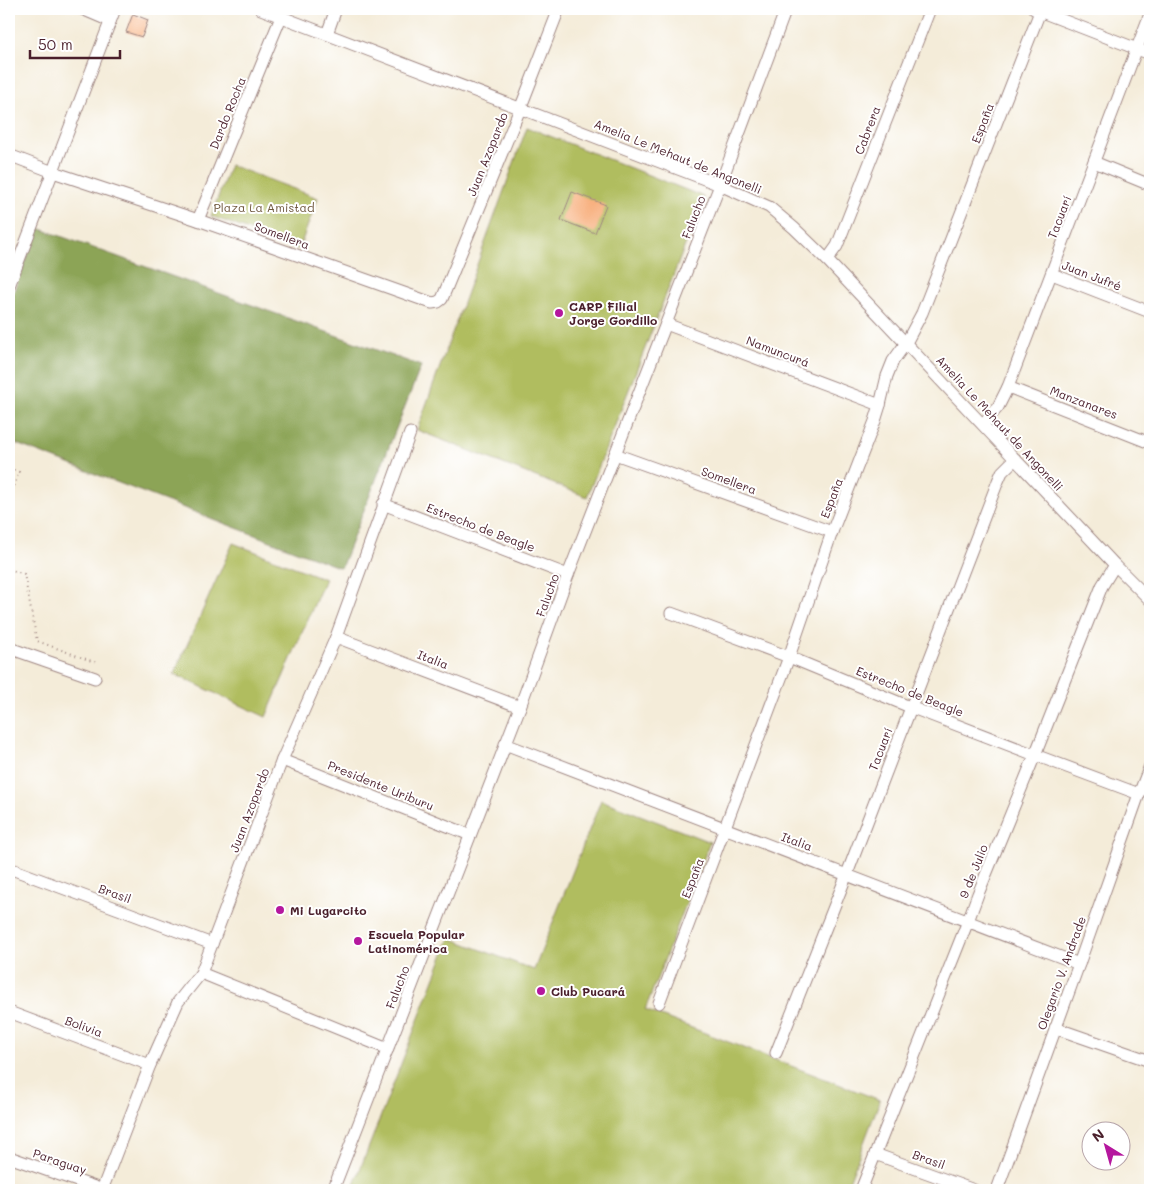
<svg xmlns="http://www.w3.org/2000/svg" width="1159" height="1199" font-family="Mali,sans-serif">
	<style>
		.green { fill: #b0bd5f; stroke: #7d6e45 }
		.forest { fill: #8ca456; stroke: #6b6240 }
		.building { fill: #f8b180 }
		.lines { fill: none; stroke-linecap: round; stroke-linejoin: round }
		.minor-casing { stroke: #9f8682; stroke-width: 13 }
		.path { stroke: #9f8682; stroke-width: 2; stroke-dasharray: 1 4; stroke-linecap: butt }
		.minor { stroke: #fff; stroke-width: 11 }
		.poi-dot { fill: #b5179e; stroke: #fff; stroke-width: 2 }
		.labels { text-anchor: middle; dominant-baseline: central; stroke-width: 4; stroke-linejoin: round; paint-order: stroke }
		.street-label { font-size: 12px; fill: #4a1f2b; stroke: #fff }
		.park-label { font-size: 12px; fill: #6e563d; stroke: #fff }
		.poi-label { font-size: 12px; font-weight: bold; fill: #4a1f2b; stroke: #fff; text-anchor: start }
	</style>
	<rect width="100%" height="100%" fill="#fff"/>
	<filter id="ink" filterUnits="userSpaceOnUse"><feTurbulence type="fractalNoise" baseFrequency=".02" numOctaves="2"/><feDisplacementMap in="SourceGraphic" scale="10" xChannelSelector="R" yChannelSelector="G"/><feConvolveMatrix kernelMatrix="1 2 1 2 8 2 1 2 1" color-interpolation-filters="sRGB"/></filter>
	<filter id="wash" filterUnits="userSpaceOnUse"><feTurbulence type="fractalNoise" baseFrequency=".0096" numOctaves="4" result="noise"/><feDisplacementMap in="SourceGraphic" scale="20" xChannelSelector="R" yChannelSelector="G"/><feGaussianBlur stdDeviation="1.12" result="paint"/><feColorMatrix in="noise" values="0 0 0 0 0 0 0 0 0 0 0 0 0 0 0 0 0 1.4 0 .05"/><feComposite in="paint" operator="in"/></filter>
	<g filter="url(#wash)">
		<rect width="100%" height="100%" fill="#f4ecd9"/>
		<g class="green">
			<path d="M527,127L704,197L587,497L417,430Z"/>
			<path d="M230,165L318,198L299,249L211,216Z"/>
			<path d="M233,543L325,579L266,717L174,674Z"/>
			<path d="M601,800L710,842L645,1010L880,1100L846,1190H352L450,938L534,970Z"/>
		</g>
		<path class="forest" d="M38,228L421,366L341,568L9,441V304Z"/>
		<g id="blocks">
			<g class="building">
				<path d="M133,14L148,20L142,37L126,32Z"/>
				<path d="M572,192L606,205L595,233L561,220Z"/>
			</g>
		</g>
	</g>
	<g filter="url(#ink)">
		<use href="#blocks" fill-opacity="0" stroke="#9f8682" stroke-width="1"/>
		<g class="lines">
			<g class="minor-casing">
				<g id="minor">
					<path d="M82,9L110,21"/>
					<path d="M261,9L720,185L769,207L794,228L827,260L1115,565L1150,600"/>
					<path d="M1034,9L1150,54"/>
					<path d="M327,34L336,9"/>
					<path d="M9,155L53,172L198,220L432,303L438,302L442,299L524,99L559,9"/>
					<path d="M1094,162L1150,185"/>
					<path d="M198,220L281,17"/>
					<path d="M827,260L837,246L930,9"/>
					<path d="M1052,274L1150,312"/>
					<path d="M9,286L115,9"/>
					<path d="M666,324L880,405"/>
					<path d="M1008,387L1150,443"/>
					<path d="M983,424L998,407L1008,387L1150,14"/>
					<path d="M615,454L832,532"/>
					<path d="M383,504L568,575"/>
					<path d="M671,613L789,657L910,707L1035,755L1139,794"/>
					<path d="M336,637L520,707"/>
					<path d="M9,648L95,678"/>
					<path d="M505,744L1079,964"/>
					<path d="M282,760L470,835"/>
					<path d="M9,868L212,944"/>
					<path d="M201,973L388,1049"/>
					<path d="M659,1003L789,657L832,532L875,421L880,405L887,376L893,361L906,343L922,313L1041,9"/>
					<path d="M9,1012L150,1065"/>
					<path d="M1055,1028L1150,1061"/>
					<path d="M776,1053L847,874L998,481L1002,472L1015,459"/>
					<path d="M875,1154L974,1190"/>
					<path d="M9,1157L103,1190"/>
					<path d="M102,1190L150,1065L178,1002L201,973L282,760L336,637L410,433"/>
					<path d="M333,1190L520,707L568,575L720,185L786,9"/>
					<path d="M861,1190L968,921L978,894L1035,755L1102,586L1115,565"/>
					<path d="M997,1190L1079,964L1139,794L1150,766"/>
				</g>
			</g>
			<g class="path">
				<path d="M9,468L19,472L9,499"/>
				<path d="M9,569L24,574L37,641L97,663"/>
			</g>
			<use href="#minor" class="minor"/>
		</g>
	</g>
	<g class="poi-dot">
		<circle cx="559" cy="313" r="5"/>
		<circle cx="280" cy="910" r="5"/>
		<circle cx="358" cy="941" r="5"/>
		<circle cx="541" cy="991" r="5"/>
	</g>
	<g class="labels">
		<g class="street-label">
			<text transform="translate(227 113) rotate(-68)">Dardo Rocha</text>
			<text transform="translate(982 123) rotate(-69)">España</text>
			<text transform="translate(867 130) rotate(-69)">Cabrera</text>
			<text transform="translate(487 154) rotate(-68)">Juan Azopardo</text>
			<text transform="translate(678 156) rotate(22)">Amelia Le Mehaut de Angonelli</text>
			<text transform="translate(693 217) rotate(-69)">Falucho</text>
			<text transform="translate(1059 217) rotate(-69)">Tacuarí</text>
			<text transform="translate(282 235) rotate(20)">Somellera</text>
			<text transform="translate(1092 275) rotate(21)">Juan Jufré</text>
			<text transform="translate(778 351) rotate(21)">Namuncurá</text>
			<text transform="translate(1084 402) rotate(21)">Manzanares</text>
			<text transform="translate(1000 423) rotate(47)">Amelia Le Mehaut de Angonelli</text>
			<text transform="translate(729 480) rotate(20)">Somellera</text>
			<text transform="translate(831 498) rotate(-69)">España</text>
			<text transform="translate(481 527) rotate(21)">Estrecho de Beagle</text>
			<text transform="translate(547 595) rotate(-70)">Falucho</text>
			<text transform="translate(433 659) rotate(21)">Italia</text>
			<text transform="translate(910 691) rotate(22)">Estrecho de Beagle</text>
			<text transform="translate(880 749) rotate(-69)">Tacuarí</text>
			<text transform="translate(381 785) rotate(22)">Presidente Uriburu</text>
			<text transform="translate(249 810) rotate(-69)">Juan Azopardo</text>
			<text transform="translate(797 841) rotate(20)">Italia</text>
			<text transform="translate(973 871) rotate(-68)">9 de Julio</text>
			<text transform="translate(692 878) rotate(-69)">España</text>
			<text transform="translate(115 893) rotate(20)">Brasil</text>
			<text transform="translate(1061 973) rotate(-70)">Olegario V. Andrade</text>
			<text transform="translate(397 987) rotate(-69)">Falucho</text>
			<text transform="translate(84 1026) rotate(20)">Bolivia</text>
			<text transform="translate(929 1159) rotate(20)">Brasil</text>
			<text transform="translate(60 1161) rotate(19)">Paraguay</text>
		</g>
		<g class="park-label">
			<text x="264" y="207">Plaza La Amistad</text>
		</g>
		<g class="poi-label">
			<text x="569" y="306">CARP Filial<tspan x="569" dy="14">Jorge Gordillo</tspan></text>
			<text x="290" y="910">Mi Lugarcito</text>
			<text x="368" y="934">Escuela Popular<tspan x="368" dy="14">Latinomérica</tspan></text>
			<text x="551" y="991">Club Pucará</text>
		</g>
	</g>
	<rect width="1159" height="1199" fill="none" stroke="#fff" stroke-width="30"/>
	<g transform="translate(1106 1146) rotate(323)"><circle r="24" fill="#ffffff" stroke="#b7a5aa"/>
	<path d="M0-4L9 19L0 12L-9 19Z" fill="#b5179e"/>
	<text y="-8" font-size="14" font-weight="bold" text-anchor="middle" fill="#4a1f2b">N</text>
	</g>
	<path d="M30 50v8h90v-8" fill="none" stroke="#4a1f2b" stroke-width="2.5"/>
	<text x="38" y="50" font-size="15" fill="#4a1f2b" stroke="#ffffff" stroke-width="4" paint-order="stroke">50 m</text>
</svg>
